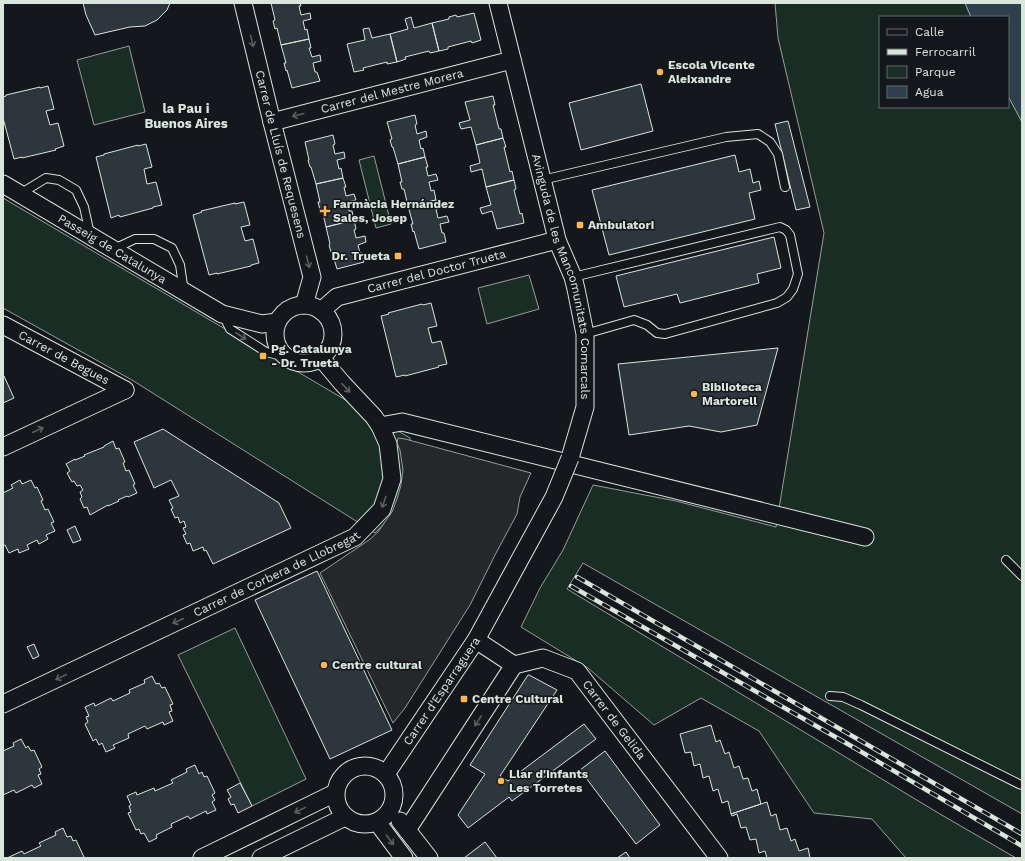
<svg xmlns="http://www.w3.org/2000/svg" width="1025" height="861" font-family="'Work Sans',sans-serif">
<style>
.green{fill:#1a2d24;stroke:#939e99}
.parking{fill:#24282b;stroke:#939e99}
.water{fill:#2f3f4d;stroke:#939e99}
.building{fill:#2c363c;stroke:#d8e6dc}
.lines{fill:none;stroke-linecap:round;stroke-linejoin:round}
.service-casing{stroke:#d8e6dc;stroke-width:10}
.minor-casing{stroke:#d8e6dc;stroke-width:19}
.service{stroke:#14181c;stroke-width:8}
.minor{stroke:#14181c;stroke-width:17}
.rail-casing{stroke:#d8e6dc;stroke-width:4.5}
.rail{stroke:#14181c;stroke-width:3;stroke-dasharray:9;stroke-linecap:butt}
.minor-bridge-casing{stroke:#d8e6dc;stroke-width:19;stroke-linecap:butt}
.minor-bridge{stroke:#14181c;stroke-width:17}
.oneway{stroke:#59605f}
.poi-dot{fill:#ffb74d;stroke:#14181c;stroke-width:1.5}
.labels{text-anchor:middle;stroke-width:3;stroke-linejoin:round;paint-order:stroke}
.poi-label{font-size:12px;font-weight:bold;fill:#d8e6dc;stroke:#14181c;text-anchor:start}
.street-label{font-size:12px;fill:#d8e6dc;stroke:#14181c}
.neighbourhood-label{font-size:13px;font-weight:bold;fill:#d8e6dc;stroke:#14181c}
</style>
<rect width="100%" height="100%" fill="#14181c"/>
<path class="green" d="M775 3H965L971 17H880V107H1008V96L1022 122V814L583 563 567 589 940 814 1016 858H906L872 819 814 813 759 731 701 698 654 725 588 668 521 627 540 588 563 550 593 485 676 501 776 527 824 233 778 38Z
M129 46 145 112 94 125 77 60Z
M374 156 391 224 376 228 359 160Z
M3 198 410 438 412 475 402 505 375 533 132 380 3 308Z
M529 275 539 309 487 324 478 288Z
M235 628 306 779 252 806 178 655Z"/>
<path class="parking" d="M398 438 405 439 531 473 520 497 517 514 495 555 470 605 405 708 393 723 320 573 369 540 378 532 392 512 397 499 401 485 403 470 400 450 397 443Z"/>
<path class="water" d="M965 3H1022V122L1008 96V17H971Z"/>
<path class="building" d="M83 3H170L167 10 157 20 145 26 130 27 95 35 86 15Z
M271 3H300L301 6H299L301 15 310 13 311 19 303 21 305 30 307 29 309 39 281 45 277 28 275 29 273 21 275 20Z
M474 13 481 40 472 43 471 41 448 47V49L439 51 432 23 449 19V17L456 15 457 17Z
M411 17 414 28 432 23 439 51 430 53 429 51 405 57 406 59 397 62 390 34 408 29 405 19Z
M369 28 372 38 390 34 397 62 387 64V62L363 68 364 70 354 72 347 44 365 40 363 29Z
M309 39 311 48H309L312 57 320 55 321 61 313 63 315 72H317L320 81 292 88 287 70 286 71 284 63H286L281 45Z
M641 84 653 131 581 150 569 103Z
M48 86 54 109 46 111 50 125 58 123 64 146 55 149 56 150 22 158V157L14 159 3 118V97L6 96V95L40 87V88Z
M493 96 495 105H493L499 129H501L503 138 476 145 471 127 461 129 459 123 470 120 465 102Z
M415 115 417 124 415 125 417 134 426 131 427 137 419 140 421 149 423 148 425 157 398 164 393 147H392L390 140 392 139 387 122Z
M788 121 810 207 796 210 775 124Z
M333 135 335 144 333 145 335 154 344 152 345 158 337 160 339 169 341 168 343 178 316 184 311 167H310L308 160H309L305 142Z
M503 138 506 147H504L510 172 512 171 514 180 486 187 482 169 471 172 470 166 480 163 476 145Z
M146 144 152 167 144 169 147 184 156 182 162 205 153 207V208L120 217 119 215 111 218 96 157 104 155V154L138 145V146Z
M735 155 739 172 750 169 753 183 759 181 761 190 749 193 755 219 609 255 592 190Z
M425 157 428 167H426L428 176 436 174 438 180 429 182 431 191 434 190 436 200 408 206 404 189H402L400 182H402L398 164Z
M343 178 346 187H344L346 196 354 194 356 200 347 202 349 211H352L354 220 326 227 322 209 320 210 318 202H320L316 184Z
M514 180 516 189 514 190 520 214 522 213 524 223 497 229 492 211 482 214 480 208 491 205 486 187Z
M436 200 438 209H436L438 218 447 216 449 222 440 224 442 233H444L446 242 419 249 414 231 413 232 411 224H413L408 206Z
M244 202 250 225 241 227 245 241 253 239 259 263 251 265V266L217 274V273L209 275 193 215 202 212 201 211 235 203V204Z
M354 220 356 229 354 230 356 238 365 236 366 242 358 245 360 253H362L364 262 337 269 332 252H331L329 245 330 244 326 227Z
M774 237 781 268 757 274 759 283 680 303 677 294 624 307 616 276Z
M431 303 437 326 428 328 432 343 441 341 447 364 438 366 439 367 405 376V375L396 377 381 316 389 314 388 313 422 304 423 305Z
M778 348 757 425 721 432 689 426 629 435 618 364Z
M3 376H4L14 398 3 403Z
M163 429 279 503 291 528 213 564 206 550 204 551 203 547 193 551 190 543 187 544 183 535 186 534 183 528 186 527 184 521 180 523 178 517 175 518 171 509 173 508 169 500 179 496 171 480 154 488 134 442Z
M113 441 116 449 119 448 125 462 123 463 126 471 129 470 135 484 133 485 137 493 128 497 127 496 118 500 119 501 108 506V505L90 515 87 507 84 508 80 499 82 497 80 492 83 490 80 485 77 486 74 481 72 482 67 473 70 471 66 464 75 459V460L85 456 84 455 104 447V446Z
M20 480 22 484 31 480 35 488 37 487 43 500 41 501 45 510 48 509 54 522 51 523 55 531 46 535 48 539 39 544 37 540 27 545 29 549 19 553 18 549 9 553 5 545 3 546V493L13 488 11 485Z
M75 526 81 540 73 543 67 530Z
M317 571 392 730 330 759 255 600Z
M34 644 39 656 33 659 27 647Z
M528 675H529L557 690 500 776 508 781 584 724 596 739 512 801 509 797 468 828 458 815 485 774 470 765Z
M152 676 156 684 159 683 162 688 165 687 173 704 170 705 172 711 169 712 173 721 164 725 163 722 147 729 145 726 128 734 129 738 113 745 115 748 106 752 102 743 99 745 96 739 93 741 85 724 88 722 86 717 89 716 85 707 94 703 95 706 111 698 113 701 130 693 129 690 145 683 144 680Z
M711 725 716 742 720 740 725 754 729 752 734 768 739 766 743 779 748 778 752 791 757 789 761 804 731 814 728 801 722 803 718 789 713 791 709 776 703 778 700 764 694 766 691 752 685 753 680 734Z
M21 739 26 748 28 746 31 751 34 750 42 767 39 769 41 774 38 775 42 784 34 788 32 785 16 793 14 790 3 795V751L14 746 13 743Z
M605 751 660 825 636 844 580 770Z
M195 765 199 774 202 772 204 777 207 776 215 793 212 795 215 800 212 802 216 810 207 814 206 811 190 819 188 816 171 824 172 827 156 835 157 838 149 842 144 833 141 834 139 829 136 830 128 813 131 812 129 806 131 805 127 796 136 792 137 795 154 788 155 791 173 783 171 780 187 772 186 769Z
M240 783 252 806 238 813 234 804 231 805 228 799 231 797 227 790Z
M767 802 771 816 776 814 780 830 787 828 791 841 795 839 799 851 808 848 810 858H767L765 851 759 853 756 839 750 840 746 827 741 828 737 814 732 816 731 814Z
M63 828 67 837 71 836 73 841 76 840 84 857 81 858H7L22 851 24 854 41 846 39 843 56 835 55 832Z
M485 842 497 858H464Z
M626 852 630 858H617Z"/>
<g class="lines">
<g class="service-casing">
<path id="service" d="M542 180 726 137 758 134 770 142 778 154 785 187
M20 194 46 178 59 180 76 190 84 207 90 234
M114 249 135 239H154L172 248 180 265 184 292
M573 277 780 227 786 230 790 235 798 274 793 289 787 297 777 303 665 334 657 333 647 325 634 320 585 334
M223 315 230 329 266 352 286 357
M1006 560 1022 576
M830 696 843 697 861 705 1019 784 1022 785"/>
</g>
<g class="minor-casing">
<g id="minor">
<path id="s1" d="M243 3 272 122 312 277 304 305"/>
<path id="s2" d="M498 3 555 231 557 240 573 277 576 289 585 334V407L570 458"/>
<path id="s3" d="M272 122 512 60"/>
<path id="s4" d="M3 184 222 314 262 324 277 322"/>
<circle cx="304" cy="334" r="29"/>
<path id="s5" d="M321 311 337 297 557 240"/>
<path id="s6" d="M3 325 125 390"/>
<path d="M380 426 402 422 865 537"/>
<path d="M3 447 125 390"/>
<path id="s7" d="M476 640 514 665 543 658 577 671 719 858"/>
<path id="s8" d="M3 704 355 537 382 509 392 479 388 444 380 426 374 417 342 383 321 358"/>
<circle cx="365" cy="795" r="29"/>
<path id="s9" d="M386 774 476 640 494 607"/>
<path d="M400 821 429 858"/>
<path d="M377 822 404 858"/>
<path d="M407 830 514 665"/>
<path d="M202 858 335 793"/>
<path d="M261 858 345 817"/>
</g>
</g>
<use href="#service" class="service"/>
<use href="#minor" class="minor"/>
<g class="rail-casing">
<path id="rail" d="M577 577 1022 834
M571 586 853 747 1022 846"/>
</g>
<use href="#rail" class="rail"/>
<g class="minor-bridge-casing">
<path id="minor-bridge" d="M494 607 554 497 570 458"/>
</g>
<use href="#minor-bridge" class="minor-bridge"/>
</g>
<defs><path id="oneway-shaft" d="M-6 0H5M1.5-3L5.5 0L1.5 3" fill="none" stroke-width="1.6" stroke-linecap="round" stroke-linejoin="round"/></defs>
<g class="oneway">
<use href="#oneway-shaft" transform="translate(252 41) rotate(76)"/>
<use href="#oneway-shaft" transform="translate(298 115) rotate(166)"/>
<use href="#oneway-shaft" transform="translate(308 262) rotate(76)"/>
<use href="#oneway-shaft" transform="translate(241 336) rotate(33)"/>
<use href="#oneway-shaft" transform="translate(346 388) rotate(47)"/>
<use href="#oneway-shaft" transform="translate(38 430) rotate(-25)"/>
<use href="#oneway-shaft" transform="translate(384 502) rotate(109)"/>
<use href="#oneway-shaft" transform="translate(178 621) rotate(155)"/>
<use href="#oneway-shaft" transform="translate(61 677) rotate(155)"/>
<use href="#oneway-shaft" transform="translate(478 721) rotate(123)"/>
<use href="#oneway-shaft" transform="translate(300 810) rotate(154)"/>
<use href="#oneway-shaft" transform="translate(390 840) rotate(53)"/>
</g>
<g class="poi-dot">
<circle cx="660" cy="72" r="4"/>
<path d="M323 205h4v4h4v4h-4v4h-4v-4h-4v-4h4z"/>
<rect x="576" y="221" width="8" height="8" rx="2"/>
<rect x="394" y="252" width="8" height="8" rx="2"/>
<rect x="259" y="352" width="8" height="8" rx="2"/>
<circle cx="694" cy="394" r="4"/>
<circle cx="324" cy="665" r="4"/>
<rect x="460" y="695" width="8" height="8" rx="2"/>
<circle cx="501" cy="781" r="4"/>
</g>
<g class="labels">
<g class="poi-label">
<text x="668" y="69">Escola Vicente<tspan x="668" dy="14">Aleixandre</tspan></text>
<text x="333" y="208">Farmàcia Hernández<tspan x="333" dy="14">Sales, Josep</tspan></text>
<text x="588" y="229">Ambulatori</text>
<text x="390" y="260" text-anchor="end">Dr. Trueta</text>
<text x="271" y="353">Pg. Catalunya<tspan x="271" dy="14">- Dr. Trueta</tspan></text>
<text x="702" y="391">Biblioteca<tspan x="702" dy="14">Martorell</tspan></text>
<text x="332" y="669">Centre cultural</text>
<text x="472" y="703">Centre Cultural</text>
<text x="509" y="778">Llar d'infants<tspan x="509" dy="14">Les Torretes</tspan></text>
</g>
<g class="street-label">
<text dy="4" stroke="none"><textPath href="#s3" startOffset="124">Carrer del Mestre Morera</textPath></text>
<text dy="4" stroke="none"><textPath href="#s1" startOffset="156">Carrer de Lluís de Requesens</textPath></text>
<text dy="4" stroke="none"><textPath href="#s4" startOffset="127">Passeig de Catalunya</textPath></text>
<text dy="4" stroke="none"><textPath href="#s5" startOffset="124">Carrer del Doctor Trueta</textPath></text>
<text dy="4" stroke="none"><textPath href="#s2" startOffset="282">Avinguda de les Mancomunitats Comarcals</textPath></text>
<text dy="4" stroke="none"><textPath href="#s6" startOffset="69">Carrer de Begues</textPath></text>
<text dy="4" stroke="none"><textPath href="#s8" startOffset="303">Carrer de Corbera de Llobregat</textPath></text>
<text dy="4" stroke="none"><textPath href="#s9" startOffset="100">Carrer d'Esparraguera</textPath></text>
<text dy="4" stroke="none"><textPath href="#s7" startOffset="173">Carrer de Gelida</textPath></text>
</g>
<g class="neighbourhood-label">
<text x="186" y="113">la Pau i<tspan x="186" dy="15">Buenos Aires</tspan></text>
</g>
</g>
<rect width="1025" height="861" fill="none" stroke="#d8e6dc" stroke-width="8"/>
<rect x="879" y="16" width="130" height="92" fill="#14181c" stroke="#626a69"/>
<rect x="887" y="29" width="20" height="6" fill="#14181c" stroke="#626a69"/>
<text x="915" y="36" font-size="12" fill="#d8e6dc">Calle</text>
<rect x="887" y="49" width="20" height="6" fill="#d8e6dc" stroke="#626a69"/>
<text x="915" y="56" font-size="12" fill="#d8e6dc">Ferrocarril</text>
<rect x="887" y="66" width="20" height="12" fill="#1a2d24" stroke="#626a69"/>
<text x="915" y="76" font-size="12" fill="#d8e6dc">Parque</text>
<rect x="887" y="86" width="20" height="12" fill="#2f3f4d" stroke="#626a69"/>
<text x="915" y="96" font-size="12" fill="#d8e6dc">Agua</text>
</svg>
